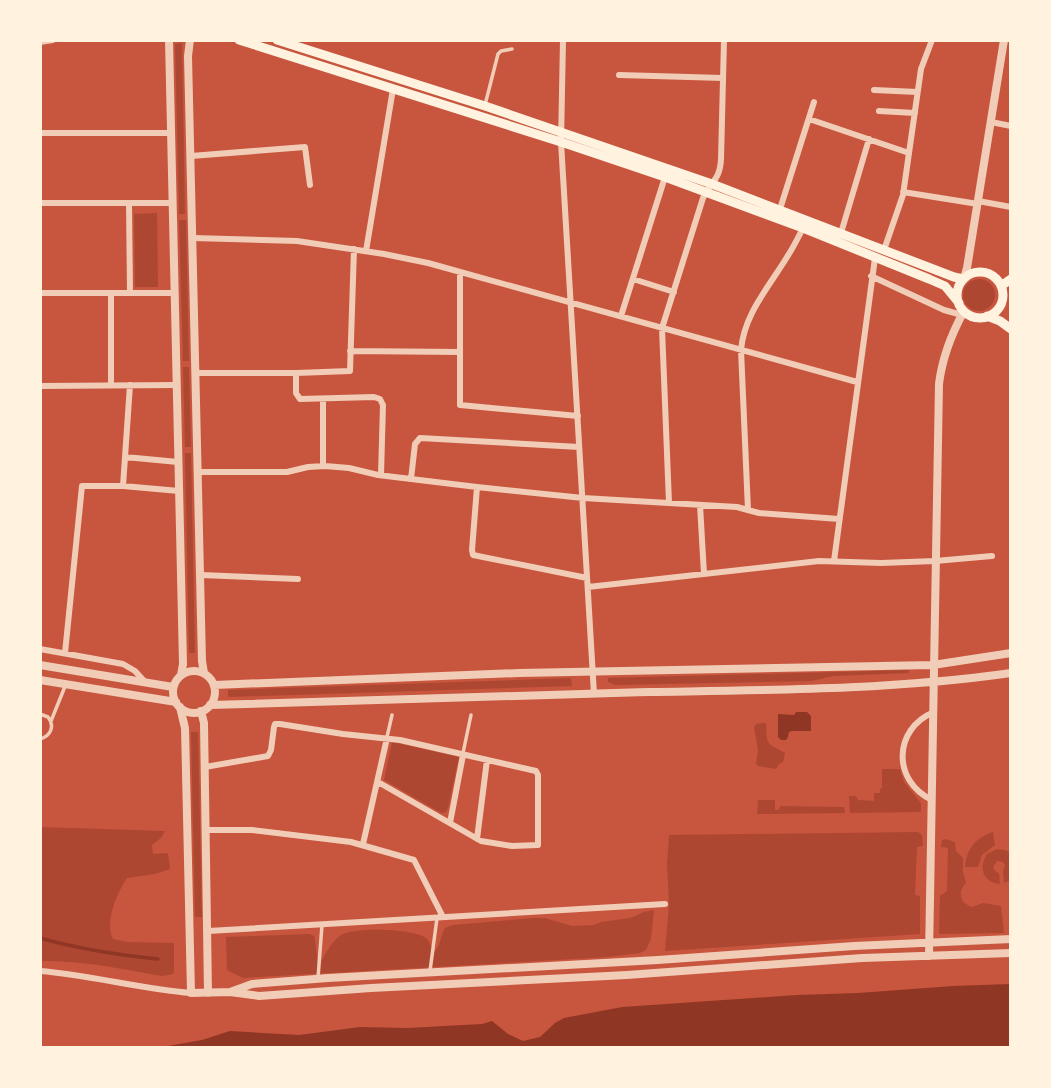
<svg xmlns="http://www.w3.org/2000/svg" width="1051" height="1088" font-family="'Nunito Sans',sans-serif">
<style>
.green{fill:#ae4732}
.water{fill:#8f3625}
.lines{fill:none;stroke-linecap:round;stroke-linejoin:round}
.stream{stroke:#8f3625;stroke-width:3.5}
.service{stroke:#f1ccb7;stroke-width:3.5}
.minor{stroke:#f1ccb7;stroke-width:6}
.tertiary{stroke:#f1ccb7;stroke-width:8}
.secondary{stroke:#fff3e0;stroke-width:9}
</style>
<rect width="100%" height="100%" fill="#c8553d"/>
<path class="green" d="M182 43 185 214H179L175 44Z
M157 213 158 287H135L134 214Z
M179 220H186L189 361H183Z
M963 295a16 16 0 1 1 32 0a16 16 0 1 1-32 0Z
M183 367H189L191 447H185Z
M185 453H191L195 653H189Z
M909 670V673L833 676 811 681 615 685 608 682V678Z
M571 678 572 686 228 697V690Z
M761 723H766C767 747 766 742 785 753L783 762 779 764 776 769 758 766 756 764 758 750 754 727 756 724Z
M191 732H198L202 917H195Z
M392 742 459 757 448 808 446 812 441 813 384 780Z
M882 769H900L904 782 921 803V812L850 813 849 796H856L858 800 874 801V793H880V789L882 788Z
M758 800H775V810H779L780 806 844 807 845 813 757 814Z
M40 827 165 831 162 837 152 845 153 854 168 853 170 869 155 874 127 878C117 893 104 922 113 939L128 942 174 943V971L173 974 162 976C122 969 82 960 40 961Z
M918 832 922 835 923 846 917 847 915 895 920 896V934L665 951 669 905 667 864 669 835Z
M993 832 995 845 982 855 978 867H965C966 850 976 837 993 832Z
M945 839 955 842 956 851 963 858V872L966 883C957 892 960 903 972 907L983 903 1001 906 1004 933 939 934 940 896 947 891 948 848 941 847 942 840Z
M997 849 1005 850 1011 853V880L1004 883 1003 871 1005 865 1003 862 997 861 993 867 996 872 999 873 1000 884C983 882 978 868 987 854Z
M654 910 651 939 646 950 640 953 608 957 243 978 227 970 226 937 310 934 314 936 315 940 318 966C325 956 330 942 341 935 354 927 413 928 426 938 431 942 431 948 433 953 441 947 440 936 445 928L453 925 533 918H545L572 926 593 925 601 922 630 918 644 912Z"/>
<path class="water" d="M796 712H807L811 716V731H792L789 732 788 737 786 740H781L778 737V714L794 715Z
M1011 984V1048H156L202 1040 230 1031 299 1035 360 1027 407 1028 482 1024 492 1021 508 1034 523 1041 540 1037 555 1023 564 1018 622 1007 797 995 858 993 953 986Z"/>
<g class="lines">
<path class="stream" d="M40 938C79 949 118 955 158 959"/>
<path class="service" d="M485 105 498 54 501 51 512 49
M40 714 48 717C55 726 51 736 40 739
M51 721 66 684
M387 737 392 715
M463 753 471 715
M430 971 437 918
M318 978 322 925"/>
<path class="minor" d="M563 40 561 142 594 694
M40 42 53 40
M619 75 723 78
M874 90 917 92
M879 111 915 113
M809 119 909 153
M991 122 1011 126
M40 133H171
M191 156 305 147 310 185
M903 192 978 204
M978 201 1011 207
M40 203H173
M129 203 130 293
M780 209 814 102
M841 233 869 139
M193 238 297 241 384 254 428 263 857 382
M884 250 903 195 921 69 932 40
M366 251 393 89
M460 272V405L578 416
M871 276 944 310 962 315
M633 279 674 292
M40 293H175
M621 316 665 177
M350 351 460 352
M196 373H296L350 371 354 249
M296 373V393L300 399 374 397 380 399 383 405 381 475
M111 385V293
M40 386 177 385
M125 457 178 462
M323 466V399
M198 472H287L308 467 325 466 349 468 378 475 477 487 583 498 737 507 759 513 839 519
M411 479 415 444 420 438 579 447
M123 486 179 491
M477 487 472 550 473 555 587 578
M669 503 662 328 703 198C711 181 720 180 721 159L724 40
M700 505 704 574
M748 510 741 350C744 314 769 287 787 257 793 248 798 238 803 228
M834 561 875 258
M201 575 298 579
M588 587 819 561 881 563 935 561 992 556
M40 649 123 664 135 671 145 682
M65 653 82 486H123L130 385
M205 767 268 756 271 750 274 727 275 724H280L343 734 400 740 536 771 538 775V845L512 846 481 841 378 782
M932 800C892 781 893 729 934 712
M450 823 463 755
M206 830H252L351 842 414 860 443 917
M477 839 487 760
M363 844 387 738
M208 931 665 904
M40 971C91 975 140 989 191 993"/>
<path class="tertiary" d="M169 40 183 664 181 675
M190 40 188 56 202 661 204 673
M964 278 967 268 1004 40
M40 665 173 687
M173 692a21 21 0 1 1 42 0a21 21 0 1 1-42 0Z
M40 680 176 702
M214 685 519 673 933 665 1011 653
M210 705C356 701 503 696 650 692 770 690 892 690 1011 673
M180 707 185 728 191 993 230 992 259 996 371 988 627 975 862 958 1011 953
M201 711 204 723 208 993
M929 956 939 384C942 359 952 333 964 311
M230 992 252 984 328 978 658 960 854 946 1011 939"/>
<path class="secondary" d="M239 40 561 142 665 177 803 228 929 279 945 286 959 303
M277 40 485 106 712 184 954 277 963 279
M957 295a23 23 0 1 1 46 0a23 23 0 1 1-46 0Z
M1001 286 1011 279
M987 316 1000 321 1011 329"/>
</g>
<rect width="1051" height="1088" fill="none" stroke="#fff3e0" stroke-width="84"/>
</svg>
